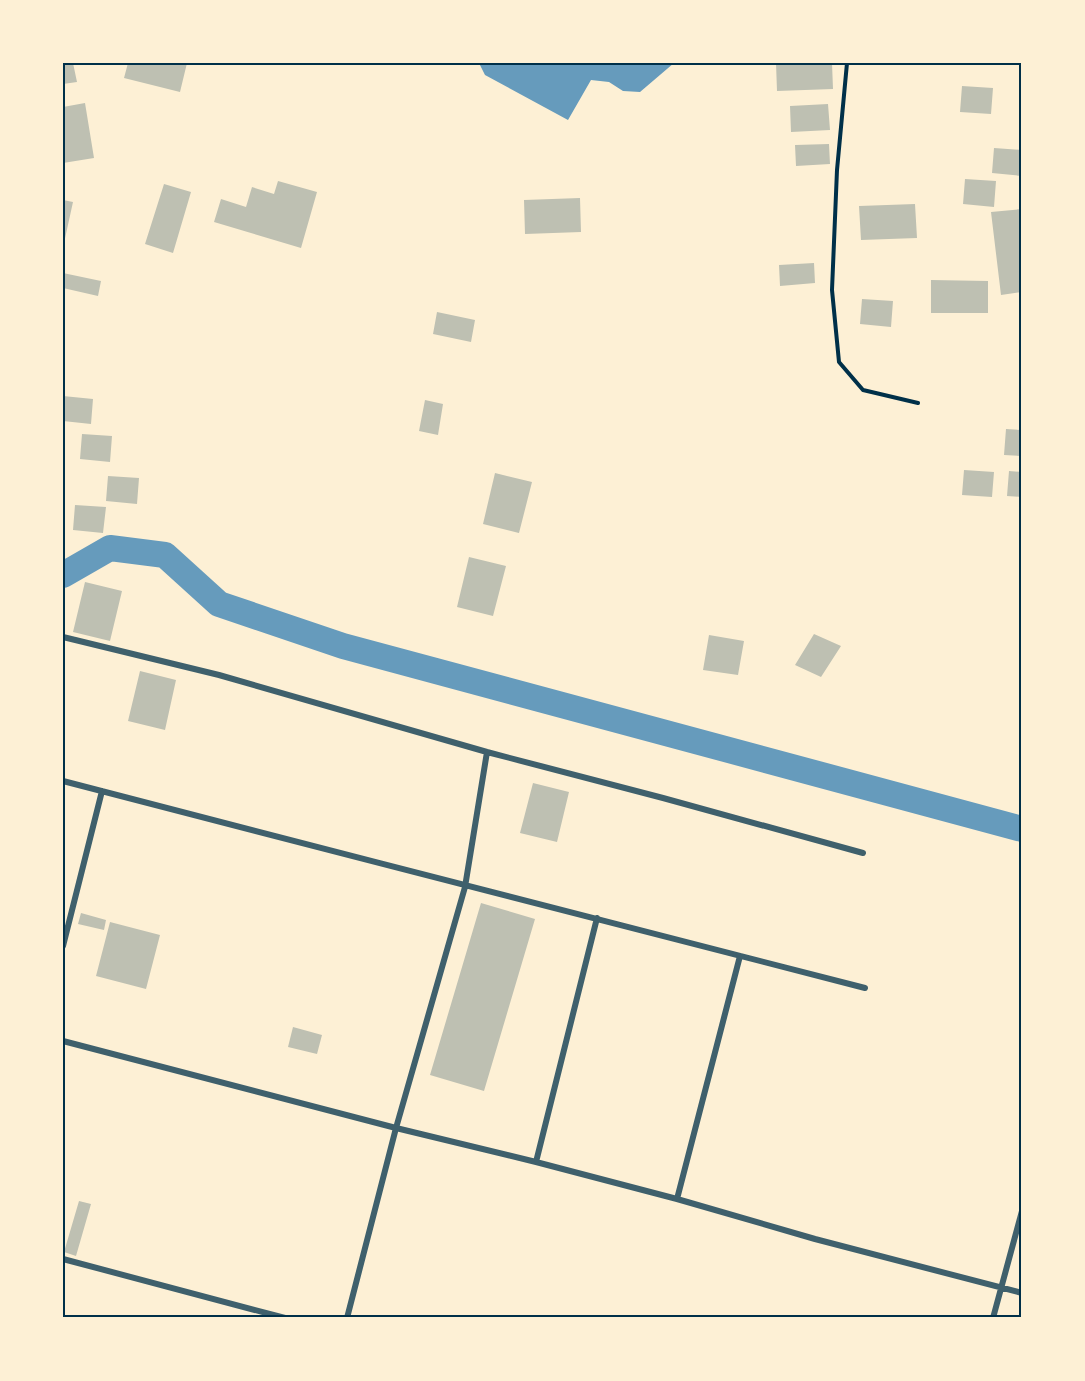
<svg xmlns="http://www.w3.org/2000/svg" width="1085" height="1381" font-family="Spectral,serif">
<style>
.water{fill:#669bbc}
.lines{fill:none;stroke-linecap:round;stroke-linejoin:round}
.canal{stroke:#669bbc;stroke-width:26}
.building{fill:#bec0b2}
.path{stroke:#003049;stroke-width:4}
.minor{stroke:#3f606c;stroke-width:6}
.neatline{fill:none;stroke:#003049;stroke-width:2}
</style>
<rect width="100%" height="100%" fill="#fdf0d5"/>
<path class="water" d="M479 63H674L640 92 623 91 609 82 591 80 568 120 485 75Z"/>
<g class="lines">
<path class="canal" d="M63 575 110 548 165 555 219 604 343 646 1022 829"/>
</g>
<path class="building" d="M63 63H73L77 82 63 84Z
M128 63H187L180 92 124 78Z
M776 63H832L833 89 777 91Z
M962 86 993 88 991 114 960 112Z
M85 103 94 158 63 163V107Z
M828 104 830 130 791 132 790 106Z
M829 144 830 164 796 166 795 145Z
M994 148 1022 150V176L992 173Z
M965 179 996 181 994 207 963 204Z
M278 181 317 192 301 248 214 222 221 199 246 207 252 187 274 194Z
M164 184 191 192 173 253 145 244Z
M580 198 581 232 525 234 524 200Z
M63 200 73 202 64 243H63Z
M915 204 917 238 861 240 859 206Z
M1022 209V292L1001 295 991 212Z
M814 263 815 283 780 286 779 265Z
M63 273 101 281 98 296 63 288Z
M931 280 988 281V313H931Z
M862 299 893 301 891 327 860 324Z
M437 312 475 320 471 342 433 334Z
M63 396 93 399 91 424 63 421Z
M425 400 443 404 438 435 419 431Z
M1006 429 1022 430V456L1004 455Z
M82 434 112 436 110 462 80 459Z
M964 470 994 472 992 497 962 495Z
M1009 471 1022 472V497L1007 496Z
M495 473 532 482 519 533 483 524Z
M108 476 139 478 137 504 106 501Z
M75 505 106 507 103 533 73 530Z
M469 557 506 566 493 616 457 607Z
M85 582 122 591 110 641 73 632Z
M814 634 841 646 821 677 795 665Z
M709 635 744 641 738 675 703 670Z
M140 671 176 680 165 730 128 721Z
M533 783 569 792 557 842 520 833Z
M481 903 535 919 484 1091 430 1075Z
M81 913 106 920 104 930 78 924Z
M110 922 160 935 146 989 96 976Z
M293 1027 322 1035 317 1054 288 1047Z
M79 1201 91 1204 76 1256 64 1252Z"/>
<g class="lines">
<path class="path" d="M847 63 837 170 832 290 839 362 863 390 918 403"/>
<path class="minor" d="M63 637 219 675 487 752 663 798 863 853
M63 781C330 851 598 919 865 988
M63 946 102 791
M63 1041 396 1128 536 1162 677 1199 815 1239 1022 1293
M536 1162 597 918
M677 1199 740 956
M63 1259 285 1318
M347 1318 396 1128 465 887 487 752
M993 1318 1022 1211"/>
</g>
<rect width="1085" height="1381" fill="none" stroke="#fdf0d5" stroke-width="129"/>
<rect x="64" y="64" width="956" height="1252" class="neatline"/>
</svg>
